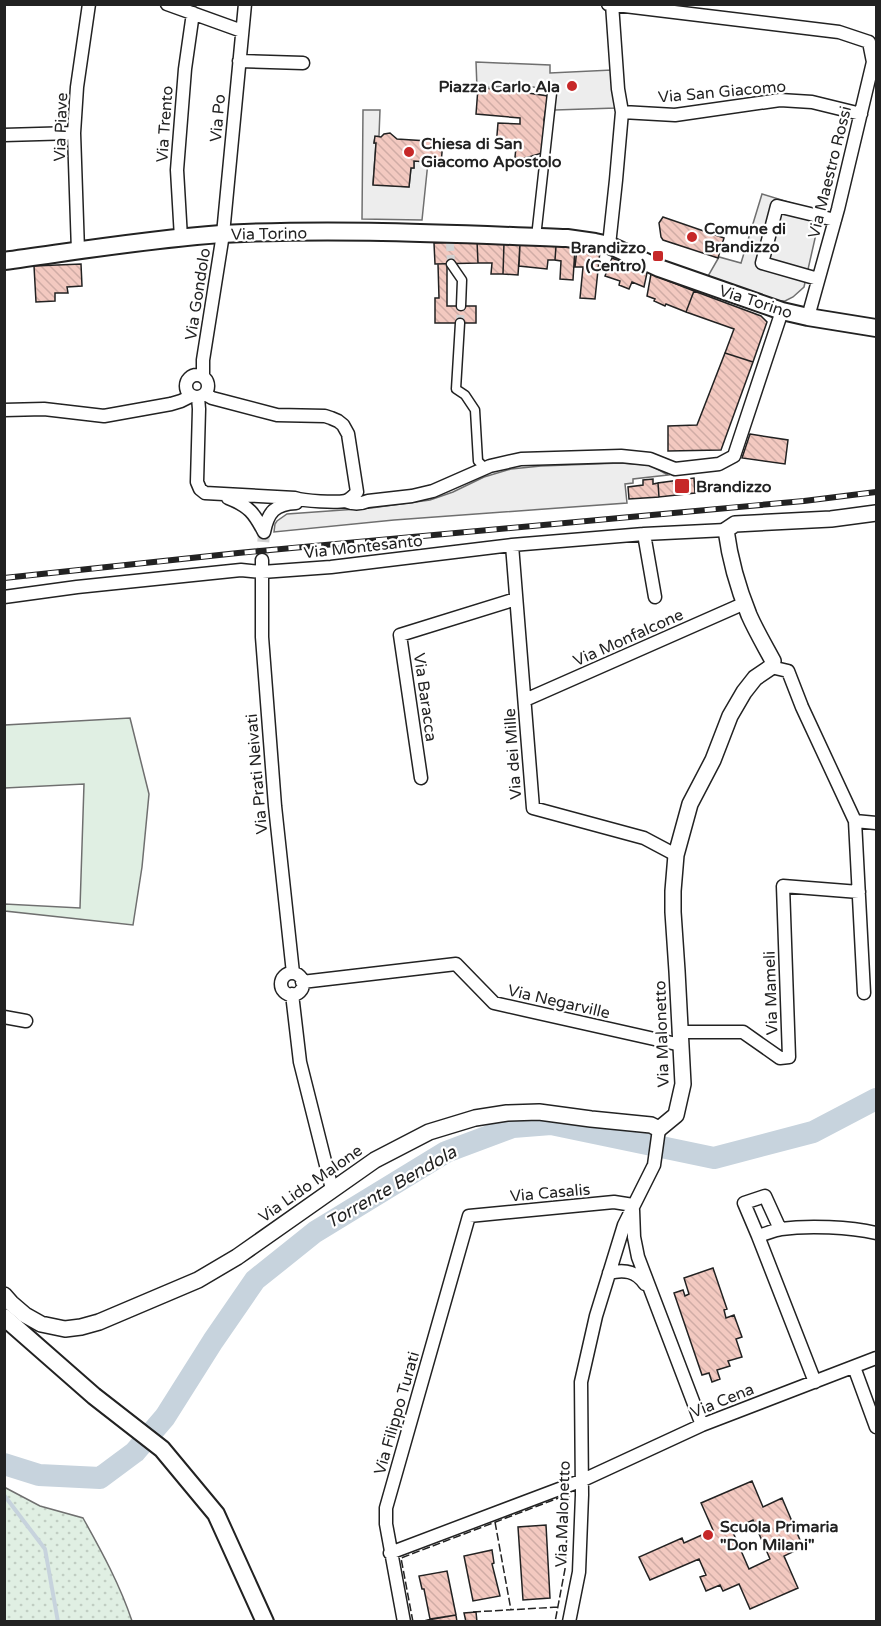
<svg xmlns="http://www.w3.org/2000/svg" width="881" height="1626" font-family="'Varela Round',sans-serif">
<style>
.grass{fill:#e0efe3;stroke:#6f6f6f;stroke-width:1.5}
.park{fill:url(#park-dots);stroke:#6f6f6f;stroke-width:1.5}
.parking{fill:#ededed;stroke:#6f6f6f;stroke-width:1.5}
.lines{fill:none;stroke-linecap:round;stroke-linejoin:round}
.stream{stroke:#c7d3dd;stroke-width:4}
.river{stroke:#c7d3dd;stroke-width:22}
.building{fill:url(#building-back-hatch);stroke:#222;stroke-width:1.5;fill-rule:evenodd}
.pedestrian-tunnel{stroke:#d3d3d3;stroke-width:8;stroke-dasharray:8 4;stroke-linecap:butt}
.minor-tunnel{stroke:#d3d3d3;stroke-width:12;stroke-dasharray:12 6;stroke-linecap:butt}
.pedestrian-casing{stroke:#222;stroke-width:11}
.minor-casing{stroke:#222;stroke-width:15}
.tertiary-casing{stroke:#222;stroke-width:18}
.secondary-casing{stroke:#222;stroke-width:20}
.pedestrian{stroke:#fff;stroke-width:8}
.minor{stroke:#fff;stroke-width:12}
.tertiary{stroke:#fff;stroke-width:15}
.secondary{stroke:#fff;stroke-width:16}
.rail-casing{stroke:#222;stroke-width:6}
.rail{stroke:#fff;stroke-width:4;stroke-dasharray:11;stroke-linecap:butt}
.fence{stroke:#222;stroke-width:1.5;stroke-dasharray:8 3;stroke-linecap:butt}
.poi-dot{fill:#c62828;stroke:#fff;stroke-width:2}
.labels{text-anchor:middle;stroke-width:4.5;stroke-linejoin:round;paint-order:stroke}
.poi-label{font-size:16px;font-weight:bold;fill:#222;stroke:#fff;text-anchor:start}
.street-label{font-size:16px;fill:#222;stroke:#fff}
.water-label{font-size:18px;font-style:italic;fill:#222;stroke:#fff}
</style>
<defs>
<pattern id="park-dots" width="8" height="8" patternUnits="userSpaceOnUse" patternTransform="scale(1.5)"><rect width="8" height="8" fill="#e0efe3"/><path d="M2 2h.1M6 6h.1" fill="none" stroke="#c0cdc2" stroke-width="1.8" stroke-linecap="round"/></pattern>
<pattern id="building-back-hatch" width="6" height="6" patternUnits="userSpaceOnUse" patternTransform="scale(1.5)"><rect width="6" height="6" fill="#f3c9c0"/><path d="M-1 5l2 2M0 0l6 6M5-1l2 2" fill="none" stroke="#d0aca5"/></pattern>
</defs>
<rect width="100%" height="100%" fill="#fff"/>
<path class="grass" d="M130 718 149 794 142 867 133 925 5 911V904L80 908 84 784 5 788V725Z"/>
<path class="park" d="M4 1487 40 1506 83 1518C102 1552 120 1585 132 1621H5Z"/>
<path class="parking" d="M476 62 550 65V73L612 70 616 108 555 110 554 91 523 85 477 88Z
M363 110H380L379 136 375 137 374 143H376L373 184 409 187 411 168H414V161L428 162 422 220 362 219Z
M762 194 821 212 804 287 793 297 785 301H775L708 276 719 257 741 263Z
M620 463 650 465 668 475 633 479V483L625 484 627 503 394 520 274 532 275 524 277 521 287 514 371 508 430 500 453 492 484 477 511 469 541 466Z"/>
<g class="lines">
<path class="stream" d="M4 1495 45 1549 58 1622"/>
<path class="river" d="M4 1464 39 1475 100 1478 135 1452 165 1417 213 1341 255 1280 315 1232 446 1152 513 1127 551 1124 714 1158 813 1132 876 1099"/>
</g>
<path class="building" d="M524 86 526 87 528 93 548 96 544 120 545 124 542 153 519 160 515 157 516 148 496 147 498 123 520 124V118L476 114 478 88 516 90 519 87Z
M390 133 397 139 443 142 441 163 414 161V168H411L409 187 373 185 376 143H374L375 136 381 137 384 134Z
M663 217 724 238 718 258 663 240 661 237 659 223Z
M477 241 478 263 435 264 434 243Z
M477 241 504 243 503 274H491L492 263H478Z
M504 243 520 244 518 275 503 274Z
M520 244 556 246 555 260H548L547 269 519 266Z
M556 246 575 248 573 280 560 279 561 261 555 260Z
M577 249 600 251 595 299 580 298 583 267H575Z
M612 258 647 273 644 287 632 282 629 289 619 285 620 281 605 276Z
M81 264 82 286 67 287 68 293H55V301L36 302 34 266Z
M438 264H447V306H476V323H435V298H439Z
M651 274 694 291 686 312 666 304 665 306 654 301 655 299 647 296Z
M694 291 761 316 767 322 753 362 725 353 734 329 686 312Z
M725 353 753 362 721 450 668 451V426L697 425Z
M750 434 788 440 785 464 742 458Z
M694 478 695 493 659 497 658 483Z
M653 479V484L658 483 659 497 629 499 628 487 643 485V480Z
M713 1268 727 1309 724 1310 726 1318 734 1315 742 1337 736 1339 742 1357 728 1361 730 1366 717 1370 720 1379 712 1382 709 1373 702 1375 674 1293 683 1290 685 1296 689 1294 684 1278Z
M752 1481 763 1507 782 1498 803 1547 784 1556 798 1588 750 1609 739 1584 723 1591 720 1585 706 1591 700 1577 706 1575 699 1559 650 1580 639 1557 682 1538 684 1543 713 1530 701 1503ZM753 1520 770 1559 749 1569 732 1530Z
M546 1525 550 1598 523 1600 518 1527Z
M492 1550 494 1563 492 1564 500 1596 473 1601 464 1556Z
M447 1571 456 1615 430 1619 424 1589H422L419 1576Z
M476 1612 477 1622H466L464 1613Z
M456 1615 457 1622H428V1620Z"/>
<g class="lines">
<path class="pedestrian-tunnel" d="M450 243 451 264
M460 323 461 306"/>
<path class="minor-tunnel" d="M262 560 264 532"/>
<g class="pedestrian-casing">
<path id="pedestrian" d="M536 237 552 93
M451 264 462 280 461 306
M460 323 456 389 465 395 475 410 478 461 485 468"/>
</g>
<g class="minor-casing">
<path id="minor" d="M167 4 242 31
M608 4 839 32 869 42
M239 61 303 63
M622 112 675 115 780 100 812 102 861 114
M4 135 74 133
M181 238 177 170 185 69 193 13
M609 245 616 180 622 112 618 89 612 4
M78 251 74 133 77 87 89 4
M818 279 762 263 777 206 835 220
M808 317 838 209 873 62 869 42
M186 386a11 11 0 1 1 22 0a11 11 0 1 1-22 0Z
M203 377V360L223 234 245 4
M198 397 199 409 197 482 200 489 205 493 295 498C304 501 336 503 345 501 350 500 354 495 357 492L348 434 343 425 338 421 331 418 325 416 277 415 212 398 205 394
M4 410 44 409 104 416 171 404 181 401 191 396
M228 498C249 506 254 513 264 532
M345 501C352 504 361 504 368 501L412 496 433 491 490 466 521 459 621 456 650 459 675 469 719 464 734 456 782 311
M264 532C268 512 275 504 296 503
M644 534 655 597
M512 545 533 808 644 838 676 855
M262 560V637L275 806 293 973
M4 597 77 587 241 570 262 572 331 567 512 545 644 534 726 530
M771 667 788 671 802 707 855 821 864 993
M525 700 745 603
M421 778 400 635 516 599
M855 821 876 823
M281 984a11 11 0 1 1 22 0a11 11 0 1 1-22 0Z
M302 982 456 964 494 1003 681 1045
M292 994 300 1062 332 1189
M4 1017 26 1021
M679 1032H743L780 1058 789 1057 783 886 859 892
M633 1210 634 1237 638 1257 702 1425
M780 1229 765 1196 744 1203 758 1236C766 1234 774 1230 781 1229 809 1225 850 1227 876 1233
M758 1236 815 1382
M609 1273C624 1269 636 1271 645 1284
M854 1367 876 1427
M390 1553 583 1480 702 1425 876 1358
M404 1622 386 1524V1508L469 1216 614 1202 633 1205
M569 1622 579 1572 582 1495 581 1382 596 1316 624 1225 654 1165 659 1129"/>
</g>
<g class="tertiary-casing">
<path id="tertiary" d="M4 1295 11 1303 25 1315 41 1324 65 1329 81 1327 99 1322 198 1280 237 1257 375 1160 429 1132 475 1118 507 1113 539 1112 591 1119 651 1125 659 1129 676 1115 683 1084 677 971 673 912V891L676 855 690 804 713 760 730 716 744 692 755 678 771 667 773 661C765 646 756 631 749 615 738 588 730 560 726 530L735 524 831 519 876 513"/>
</g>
<g class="secondary-casing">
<path id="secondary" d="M4 261C77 251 149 239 221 234 337 228 452 234 567 238L595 242 609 245 659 268 782 311 808 317 876 328
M4 1317 94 1396 162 1449 216 1514 265 1622"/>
</g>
<use href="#pedestrian" class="pedestrian"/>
<use href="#minor" class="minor"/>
<use href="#tertiary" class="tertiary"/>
<use href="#secondary" class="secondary"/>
<g class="rail-casing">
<path id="rail" d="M4 578 238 553 804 501 876 492"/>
</g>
<use href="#rail" class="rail"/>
<path class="fence" d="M495 1522 511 1610
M473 1612 558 1607
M413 1622 401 1558 569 1494 565 1569 555 1622
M420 1622 431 1619"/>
</g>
<g class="poi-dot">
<circle cx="572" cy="86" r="6"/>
<circle cx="409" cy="152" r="6"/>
<circle cx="692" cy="237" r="6"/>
<rect x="652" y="250" width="12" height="12" rx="3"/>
<rect x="674" y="478" width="16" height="16" rx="3"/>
<circle cx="708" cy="1535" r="6"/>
</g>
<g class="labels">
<g class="poi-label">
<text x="560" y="92" text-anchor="end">Piazza Carlo Ala</text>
<text x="421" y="149">Chiesa di San<tspan x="421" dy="18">Giacomo Apostolo</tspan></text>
<text x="704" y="234">Comune di<tspan x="704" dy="18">Brandizzo</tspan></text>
<text x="646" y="253" text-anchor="end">Brandizzo<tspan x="646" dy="18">(Centro)</tspan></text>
<text x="696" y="492">Brandizzo</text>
<text x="720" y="1532">Scuola Primaria<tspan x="720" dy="18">"Don Milani"</tspan></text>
</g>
<g class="street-label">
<text transform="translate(722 91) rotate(-5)" y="6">Via San Giacomo</text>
<text transform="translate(217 118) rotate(-85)" y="6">Via Po</text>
<text transform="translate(164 124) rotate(-86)" y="6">Via Trento</text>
<text transform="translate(60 127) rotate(-88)" y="6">Via Piave</text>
<text transform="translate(829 172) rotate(-76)" y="6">Via Maestro Rossi</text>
<text transform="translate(269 233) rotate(-1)" y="6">Via Torino</text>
<text transform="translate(197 294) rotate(-81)" y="6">Via Gondolo</text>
<text transform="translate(756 301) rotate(18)" y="6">Via Torino</text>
<text transform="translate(363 546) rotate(-6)" y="6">Via Montesanto</text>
<text transform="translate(628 637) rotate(-24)" y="6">Via Monfalcone</text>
<text transform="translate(426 697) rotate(82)" y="6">Via Baracca</text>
<text transform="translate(512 754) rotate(-94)" y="6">Via dei Mille</text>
<text transform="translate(256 774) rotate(-95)" y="6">Via Prati Neivati</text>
<text transform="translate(770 993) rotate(-92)" y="6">Via Mameli</text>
<text transform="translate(559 1001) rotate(13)" y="6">Via Negarville</text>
<text transform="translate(661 1034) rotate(-92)" y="6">Via Malonetto</text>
<text transform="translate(310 1183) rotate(-35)" y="6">Via Lido Malone</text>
<text transform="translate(550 1192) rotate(-5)" y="6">Via Casalis</text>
<text transform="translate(722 1400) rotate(-22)" y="6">Via Cena</text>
<text transform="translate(396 1413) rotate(-74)" y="6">Via Filippo Turati</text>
<text transform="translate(562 1514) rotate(-88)" y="6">Via Malonetto</text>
</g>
<g class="water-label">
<text transform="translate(391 1187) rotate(-30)" y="6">Torrente Bendola</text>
</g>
</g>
<rect width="881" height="1626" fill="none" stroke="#222222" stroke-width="12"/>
</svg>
